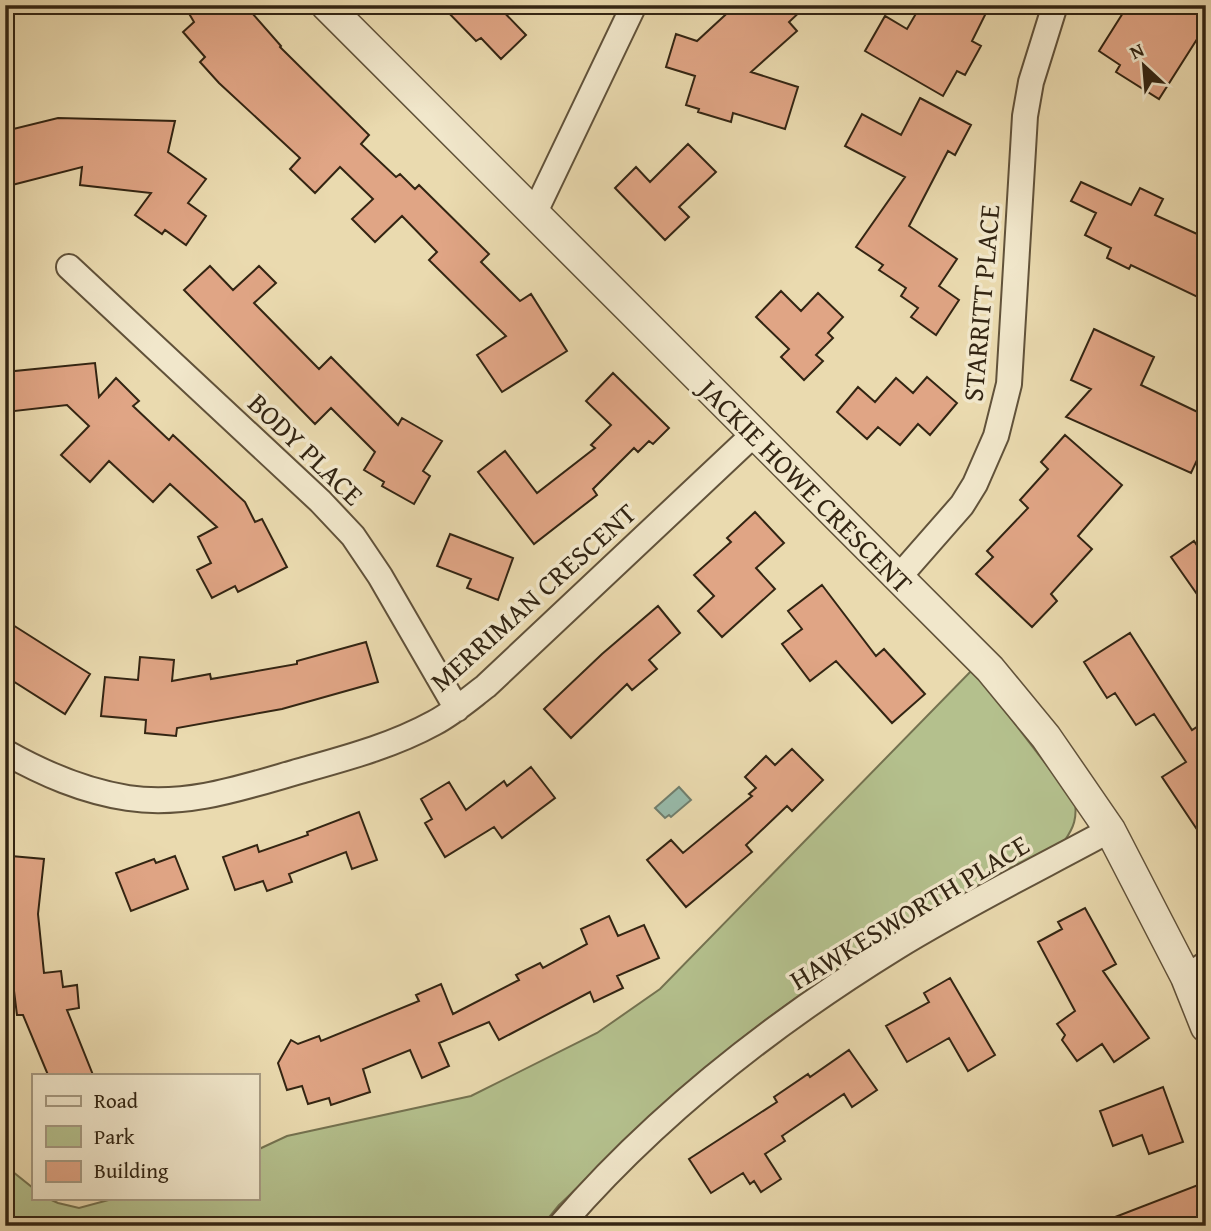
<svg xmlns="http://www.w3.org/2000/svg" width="1211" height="1231" font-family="'Gentium Book Plus',serif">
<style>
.green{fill:#b4c08d;stroke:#747250;stroke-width:2}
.water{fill:#98bbab;stroke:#707f6e;stroke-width:2}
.building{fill:#e0a585;stroke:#332513;stroke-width:2}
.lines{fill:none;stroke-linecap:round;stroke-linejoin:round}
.minor-casing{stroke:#61523a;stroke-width:28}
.tertiary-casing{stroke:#61523a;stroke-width:33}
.minor{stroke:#f1e7cb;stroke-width:24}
.tertiary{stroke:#f1e7cb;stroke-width:30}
.labels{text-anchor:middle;stroke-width:7;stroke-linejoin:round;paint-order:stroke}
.street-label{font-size:28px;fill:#332513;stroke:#f1e7cb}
</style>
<rect width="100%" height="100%" fill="#eadaaf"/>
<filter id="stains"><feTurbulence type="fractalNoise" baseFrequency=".00286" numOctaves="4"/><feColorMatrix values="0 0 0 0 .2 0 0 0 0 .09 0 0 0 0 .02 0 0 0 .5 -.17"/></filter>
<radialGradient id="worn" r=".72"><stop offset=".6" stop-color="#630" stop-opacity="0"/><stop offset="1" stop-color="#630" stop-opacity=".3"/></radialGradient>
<path class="green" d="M973 669 1075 802C1077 818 1074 827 1065 840 975 890 884 938 799 996 711 1056 636 1132 559 1205L542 1226H5V1176L13 1172 33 1188V1198H47L58 1203 79 1208 116 1198H257V1150L287 1136 471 1096 597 1033 660 989Z"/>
<path class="water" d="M679 787 691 800 671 817 669 815 665 818 655 808Z"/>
<path class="building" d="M184 5H245L281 46 280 47 369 135 361 144 396 177 400 174 415 189 419 185 489 254 481 262 520 301 531 294 567 351 502 392 477 355 506 336 429 260 437 252 402 216 375 242 352 219 373 199 340 167 315 193 290 169 300 158 219 83 200 62 205 57 183 32 194 22Z
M441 5H497L526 35 501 59 481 38 476 41Z
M736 5H807L789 22 797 31 751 72 798 87 785 129 733 113 731 122 698 112 699 109 686 105 695 76 666 67 676 34 697 41Z
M921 5H990L972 41 981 46 965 75 957 71 943 96 865 51 885 16 907 29Z
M1128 5H1206V25L1159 99 1116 72 1120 65 1099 51Z
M920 98 971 125 955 155 948 151 909 226 957 259 939 286 959 300 936 335 911 317 918 308 901 296 906 288 879 270 883 265 856 247 905 177 845 146 862 114 901 135Z
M58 118 175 121 168 152 206 179 188 203 206 216 186 245 165 230 162 234 135 215 151 193 80 185 82 167 12 185 5 159V131Z
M688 144 716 172 679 207 689 217 665 240 615 188 636 167 650 182Z
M1081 182 1131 205 1140 188 1163 199 1155 215 1206 238V301L1131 265 1129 269 1107 258 1111 248 1085 235 1096 213 1071 201Z
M210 266 233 290 259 266 276 283 254 303 319 369 331 357 398 425 402 418 442 441 423 471 430 476 414 504 382 486 384 482 364 470 375 452 331 408 315 424 184 290Z
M781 291 801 311 818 293 843 317 828 333 833 338 816 355 823 361 804 380 781 357 789 349 756 317Z
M1094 329 1154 357 1141 385 1206 416V441L1191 473 1066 417 1091 389 1071 380Z
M95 363 99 397 116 378 139 401 133 406 169 440 173 435 245 502 255 522 262 519 287 567 238 592 235 586 212 598 197 570 211 563 198 537 217 527 170 484 153 502 109 461 90 482 61 455 89 426 67 405 6 412 5 372Z
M613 373 669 428 653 444 649 441 638 452 634 448 593 489 597 495 534 544 478 472 505 451 537 493 595 448 591 445 611 425 586 401Z
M927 377 957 403 930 435 918 424 900 445 878 427 867 439 837 412 858 387 875 402 896 378 913 393Z
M1065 435 1122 485 1078 536 1092 549 1051 594 1057 601 1032 627 976 574 993 557 987 551 1028 508 1020 500 1048 469 1041 462Z
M755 512 784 543 756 568 775 589 722 637 698 611 714 596 694 575 731 542 727 538Z
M450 534 513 558 498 600 467 588 471 579 437 566Z
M1194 541 1206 559V607L1171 557Z
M822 585 876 656 884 649 925 694 892 723 836 661 810 681 782 644 802 629 788 611Z
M658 606 680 633 649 660 657 669 632 690 627 684 571 738 544 709 602 654Z
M5 620 90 674 65 714 5 676Z
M1130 633 1192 730 1206 721V843L1162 777 1186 762 1154 714 1136 725 1115 693 1107 698 1084 662Z
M366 642 378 682 282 709 177 728 176 736 145 733 146 720 101 716 105 677 138 680 140 657 174 660 172 681 210 674 211 679 297 664V661Z
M792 749 823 780 792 811 787 806 746 845 752 852 686 907 647 860 671 840 683 853 752 796 749 794 756 788 745 777 766 756 775 765Z
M531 767 555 798 502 838 494 827 445 857 425 823 432 819 421 799 449 782 466 810 504 781 507 786Z
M359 812 377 860 352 869 346 852 289 874 292 882 267 891 263 881 235 890 223 857 257 845 259 852 308 835 307 832Z
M11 856 44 859 38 914 44 973 61 971 63 987 77 985 79 1008 67 1010 93 1075H48L23 1015H17L5 918V877L9 878Z
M175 856 188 889 131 911 116 873 154 859 156 863Z
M1085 908 1116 964 1103 971 1149 1038 1114 1062 1102 1044 1077 1061 1062 1040 1065 1035 1057 1024 1075 1011 1038 942 1062 929 1058 922Z
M609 916 618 936 644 925 659 958 617 976 623 988 594 1002 590 992 499 1040 489 1022 439 1043 449 1066 422 1078 410 1050 363 1069 370 1092 331 1105 329 1098 308 1104 302 1086 287 1090 278 1063 291 1040 298 1044 319 1036 321 1041 419 1001 416 995 441 984 453 1014 519 980 516 975 540 963 543 968 587 944 581 929Z
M950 978 995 1055 968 1071 949 1038 907 1062 886 1026 929 1002 924 993Z
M849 1050 877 1090 852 1107 844 1094 782 1136 785 1141 765 1154 781 1179 761 1192 754 1181 750 1184 743 1173 711 1193 689 1159 777 1102 774 1097 808 1074 810 1077Z
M1163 1087 1183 1142 1149 1154 1142 1135 1113 1146 1100 1111Z
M1198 1185 1206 1205V1226H1097V1224Z"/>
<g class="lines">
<g class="minor-casing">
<path id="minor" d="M534 214 634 5
M69 267 320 501 353 536 380 576 457 709
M898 578 962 505 975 484 996 436 1009 384 1025 116 1031 82 1055 5
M5 752C44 774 83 791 128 798 187 807 244 787 300 771 346 758 392 746 434 723 453 713 469 699 486 686L754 434
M1186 977 1206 964
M560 1226C655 1116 772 1024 895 948 965 905 1038 869 1110 830"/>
</g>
<g class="tertiary-casing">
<path id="tertiary" d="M326 5 990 669 1046 737 1110 830 1186 977 1206 1027"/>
</g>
<use href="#minor" class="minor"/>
<use href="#tertiary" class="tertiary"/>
</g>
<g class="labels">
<g class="street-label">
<text transform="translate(981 303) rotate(-85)" y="10">STARRITT PLACE</text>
<text transform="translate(306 449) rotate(44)" y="10">BODY PLACE</text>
<text transform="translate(806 486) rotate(45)" y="10">JACKIE HOWE CRESCENT</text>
<text transform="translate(533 597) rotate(-42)" y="10">MERRIMAN CRESCENT</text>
<text transform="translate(909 912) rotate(-31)" y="10">HAWKESWORTH PLACE</text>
</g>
</g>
<rect width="1211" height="1231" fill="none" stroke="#eadaaf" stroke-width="28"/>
<rect x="7" y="7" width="1197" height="1217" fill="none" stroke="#332513" stroke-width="3.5"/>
<rect x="14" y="14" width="1183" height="1203" fill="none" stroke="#332513" stroke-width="2"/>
<rect x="32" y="1074" width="228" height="126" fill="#f1e7cb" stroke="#a59981" stroke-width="2"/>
<rect x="46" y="1096" width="35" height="10" fill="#f1e7cb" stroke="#a59981" stroke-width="2"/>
<text x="94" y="1108" font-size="21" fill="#332513">Road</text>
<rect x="46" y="1126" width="35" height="21" fill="#b4c08d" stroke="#a59981" stroke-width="2"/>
<text x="94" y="1144" font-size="21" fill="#332513">Park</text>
<rect x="46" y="1161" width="35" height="21" fill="#e0a585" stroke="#a59981" stroke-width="2"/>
<text x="94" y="1178" font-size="21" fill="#332513">Building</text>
<g transform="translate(1144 66) rotate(334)" stroke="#f1e7cb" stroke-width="5" paint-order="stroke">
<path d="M0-5L12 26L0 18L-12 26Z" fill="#332513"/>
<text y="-10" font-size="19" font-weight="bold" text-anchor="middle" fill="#332513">N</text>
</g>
<rect width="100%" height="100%" filter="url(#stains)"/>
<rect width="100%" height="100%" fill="url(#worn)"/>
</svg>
